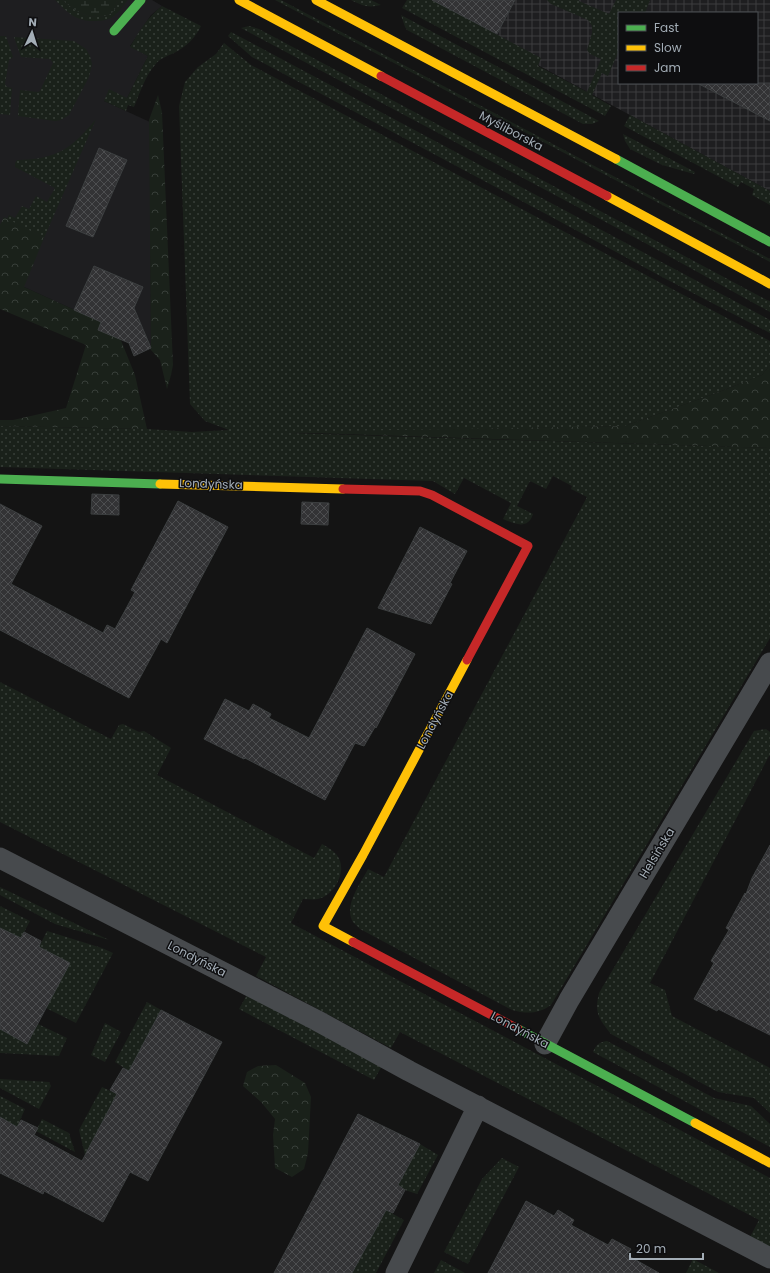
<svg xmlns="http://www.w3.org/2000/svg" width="770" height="1273" font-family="Poppins,sans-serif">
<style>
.built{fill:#1e1e20}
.industrial{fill:url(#industrial-grid);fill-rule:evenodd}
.grass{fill:url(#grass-dots)}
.forest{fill:url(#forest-crowns)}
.wetland{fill:url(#wetland-marsh)}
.building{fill:url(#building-cross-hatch);stroke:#3c3f40}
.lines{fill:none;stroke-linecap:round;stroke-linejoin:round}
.street{stroke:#474a4d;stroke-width:21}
.fast{stroke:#4caf50;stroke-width:9}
.slow{stroke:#ffc107;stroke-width:9}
.jam{stroke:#c62828;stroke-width:9}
.labels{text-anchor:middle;stroke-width:3;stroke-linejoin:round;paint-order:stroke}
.street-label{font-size:12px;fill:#a3adb6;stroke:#0e0e10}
</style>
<defs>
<pattern id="industrial-grid" width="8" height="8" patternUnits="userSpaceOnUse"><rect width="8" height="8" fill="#1e1e20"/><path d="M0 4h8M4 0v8" fill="none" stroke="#3c3c3e"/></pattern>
<pattern id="grass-dots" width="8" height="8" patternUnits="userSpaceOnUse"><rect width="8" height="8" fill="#1a211a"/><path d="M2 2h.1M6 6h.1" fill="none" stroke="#383f39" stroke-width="1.8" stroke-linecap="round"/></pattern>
<pattern id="forest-crowns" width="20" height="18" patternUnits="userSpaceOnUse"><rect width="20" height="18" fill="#1a211a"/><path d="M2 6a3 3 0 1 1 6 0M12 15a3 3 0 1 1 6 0" fill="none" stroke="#383f39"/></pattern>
<pattern id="wetland-marsh" width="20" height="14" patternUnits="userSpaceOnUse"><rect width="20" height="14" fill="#1a211a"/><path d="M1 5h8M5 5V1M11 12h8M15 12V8" fill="none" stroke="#383f39"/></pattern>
<pattern id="building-cross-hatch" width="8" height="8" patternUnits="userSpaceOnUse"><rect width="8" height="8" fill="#333335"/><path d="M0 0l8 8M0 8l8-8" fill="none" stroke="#4d4e50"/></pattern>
</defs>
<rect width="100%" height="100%" fill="#141414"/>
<path class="built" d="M0 0H152L162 6 151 15 130 46 148 56 127 98 104 101 150 122 151 348 134 356 128 341 98 330 101 322 24 287 0 225Z"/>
<path class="industrial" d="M418 0H770V191L630 115ZM619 13H757V83H619Z"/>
<path class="grass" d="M55 0H63C75 12 91 21 108 15 115 12 117 7 116 0H128C123 6 118 14 111 18 105 21 98 21 92 21 75 21 66 11 55 0Z
M275 0H281L770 259V262Z
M351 0H371L381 5C368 8 363 6 351 0Z
M407 0H432L541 58 538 66 587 92 601 59 590 54 587 50 592 33V26L588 20 551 4 547 0H579V1L609 14 616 0H650L645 13H619V50L608 76 602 73 592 95 611 106 605 116 402 8Z
M162 6 201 26C196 37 187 46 176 52 168 56 160 58 155 65 145 76 140 93 134 107L128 105 126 111 104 101 109 89 127 98 148 56 130 47C139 31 147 18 162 6Z
M401 15 599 121 592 124H583L407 30 405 27Z
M249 26 259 29 767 300 770 301V312L645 243 241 28Z
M231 32 770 320V333L664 278 546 214 252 57 228 36Z
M0 36H6L13 57 9 60 5 84 7 87 12 88 10 115 0 114Z
M14 37 74 41 86 49 90 56 92 64 89 77 69 115 61 120 55 121 18 116 20 90 38 92 40 91 53 63 50 59 21 57Z
M224 43 251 65 770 341V365L762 375 719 392 625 426 290 433 770 448V638L551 1005C539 1014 526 1014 512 1010L360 929C358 927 355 924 353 922 343 906 361 883 368 869L384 877 587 497 571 489 572 486 553 476 546 489 530 481 517 506 533 514C528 530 515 524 503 519L511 503 464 478 455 494 433 481 0 467V426L147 429 192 432 229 430 205 421 190 404 179 106 185 82 198 67 216 54Z
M630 115 770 191V205L752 195 754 189 741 182 738 187 624 126Z
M96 119 44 238 7 219 9 215 15 218 22 206 29 209 36 196 47 202 55 188 15 167V163L17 160C58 159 71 149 96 119Z
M623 134 695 172 694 174 662 165 630 149 625 141Z
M0 682 111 739 119 725 123 724 139 732 144 731 171 748 157 775 314 858 322 844C329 848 338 853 340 861 345 875 333 896 318 899 314 900 308 899 303 899L291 923 770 1178V1248L750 1237 759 1220 400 1032 391 1048 256 976 266 957 0 822Z
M766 729 770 732V756H769L650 983 665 990 672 1016 770 1068V1113L754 1098 718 1092 611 1034C599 1019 594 1013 599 993L754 731Z
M0 887 109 940 55 924 0 895Z
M0 906 30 921 21 938 0 928Z
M47 931 102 948 113 953 76 1023 46 1008 39 947Z
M248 993 383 1064 374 1080 239 1009Z
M147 1002 161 1010 129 1071 115 1062Z
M105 1023 121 1032 105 1062 91 1055Z
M38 1024 67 1038 59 1056 0 1053V1029L27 1044Z
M607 1041 714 1098 751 1106 770 1124V1147L593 1052C596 1045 599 1042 607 1041Z
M0 1079 49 1082 51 1086 39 1109 0 1088Z
M102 1087 117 1094 85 1155 79 1130Z
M0 1096 25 1109 17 1127 0 1117Z
M42 1119 69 1133 75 1152 36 1131Z
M420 1144 438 1155 417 1194 405 1190 398 1185Z
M502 1158 519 1167 468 1264 444 1252 482 1179Z
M386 1210 404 1220 376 1273H352Z
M693 1259 719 1273H686Z
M441 1260 465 1273H434Z"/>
<path class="forest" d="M158 95 162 112 173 365 171 375 167 389 160 360 150 349 151 348 149 120Z
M4 217 44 238 24 287 101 322 98 330 120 338 135 375 147 429 0 426V420H13L66 408 86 345 0 309V225Z
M770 365V448L280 432 625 426 719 392 762 375Z
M276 1065 305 1083 311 1097 308 1153 304 1169 292 1177 275 1168 273 1135 275 1119 261 1102 243 1086 247 1072 258 1066Z"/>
<path class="wetland" d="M63 0H116C117 7 115 12 108 15 91 21 75 12 63 0Z"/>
<path class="building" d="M432 0H515L497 34Z
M697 83H770V121Z
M99 148 127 160 93 237 66 226Z
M94 266 143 287 134 308 151 348 134 356 129 343 98 330 101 322 74 310Z
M92 494 119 495V515L91 514Z
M178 501 228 527 167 643 161 639 129 698 0 630V504L42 526 11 584 103 633 107 625 115 629 135 592 131 590Z
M302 502 329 503 328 525 301 524Z
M420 527 467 551 450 583 452 584 431 624 378 608Z
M367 628 415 654 376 728 375 727 364 746 355 743 325 800 245 758 244 759 204 739 225 699 249 711 253 704 271 714 269 718 309 738Z
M770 845V1035L718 1009 717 1011 694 999 714 963 711 961 729 930 726 928 745 893 746 894 752 878Z
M0 928 21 938 24 932 41 941 39 947 70 963 27 1044 0 1029Z
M161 1010 222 1042 148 1181 130 1172 103 1222 44 1191 43 1194 0 1173V1117L17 1127 21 1120 38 1128 34 1135 82 1161 117 1094 110 1090 117 1078 123 1068 129 1071Z
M358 1114 420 1144 398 1185 405 1190 393 1213 386 1210 352 1273H274Z
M526 1201 554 1216 558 1210 574 1220 571 1225 608 1245 612 1239 631 1249 627 1255 659 1273H488Z"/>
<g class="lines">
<path class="street" d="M0 858 316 1020 409 1071 770 1258
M545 1044 569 1000 770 663
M396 1273 478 1106"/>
<path class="fast" d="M114 31 141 0
M616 159 770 242
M0 479 160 484
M518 1029 695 1123"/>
<path class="slow" d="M239 0 381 76
M316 0 616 159
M607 196 770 284
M160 484 343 489
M353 942 323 926 363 855 467 660
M695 1123 770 1163"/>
<path class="jam" d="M381 76 607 196
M343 489 420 491 432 495 528 546 467 660
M353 942 518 1029"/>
</g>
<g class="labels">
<g class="street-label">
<text transform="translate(511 131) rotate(28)" y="4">Myśliborska</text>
<text transform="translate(211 484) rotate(2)" y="4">Londyńska</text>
<text transform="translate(435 720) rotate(-62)" y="4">Londyńska</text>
<text transform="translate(657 853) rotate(-59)" y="4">Helsińska</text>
<text transform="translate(197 959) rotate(27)" y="4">Londyńska</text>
<text transform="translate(520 1030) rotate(28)" y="4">Londyńska</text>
</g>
</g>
<rect x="618" y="12" width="140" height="72" fill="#0e0e10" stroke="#4a4e52"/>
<rect x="626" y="25" width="20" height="6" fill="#4caf50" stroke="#4a4e52"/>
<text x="654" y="32" font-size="12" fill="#a3adb6">Fast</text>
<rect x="626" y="45" width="20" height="6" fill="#ffc107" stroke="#4a4e52"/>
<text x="654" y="52" font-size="12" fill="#a3adb6">Slow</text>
<rect x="626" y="65" width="20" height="6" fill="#c62828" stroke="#4a4e52"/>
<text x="654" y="72" font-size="12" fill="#a3adb6">Jam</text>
<g transform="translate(32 32) rotate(4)" stroke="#0e0e10" stroke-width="3" paint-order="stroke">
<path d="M0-3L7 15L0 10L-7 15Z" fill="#a3adb6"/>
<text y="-6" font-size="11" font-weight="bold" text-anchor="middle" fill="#a3adb6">N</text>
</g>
<path d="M630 1253v6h73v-6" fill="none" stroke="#a3adb6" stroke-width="2"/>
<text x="636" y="1253" font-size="12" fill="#a3adb6" stroke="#0e0e10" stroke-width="3" paint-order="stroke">20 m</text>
</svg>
